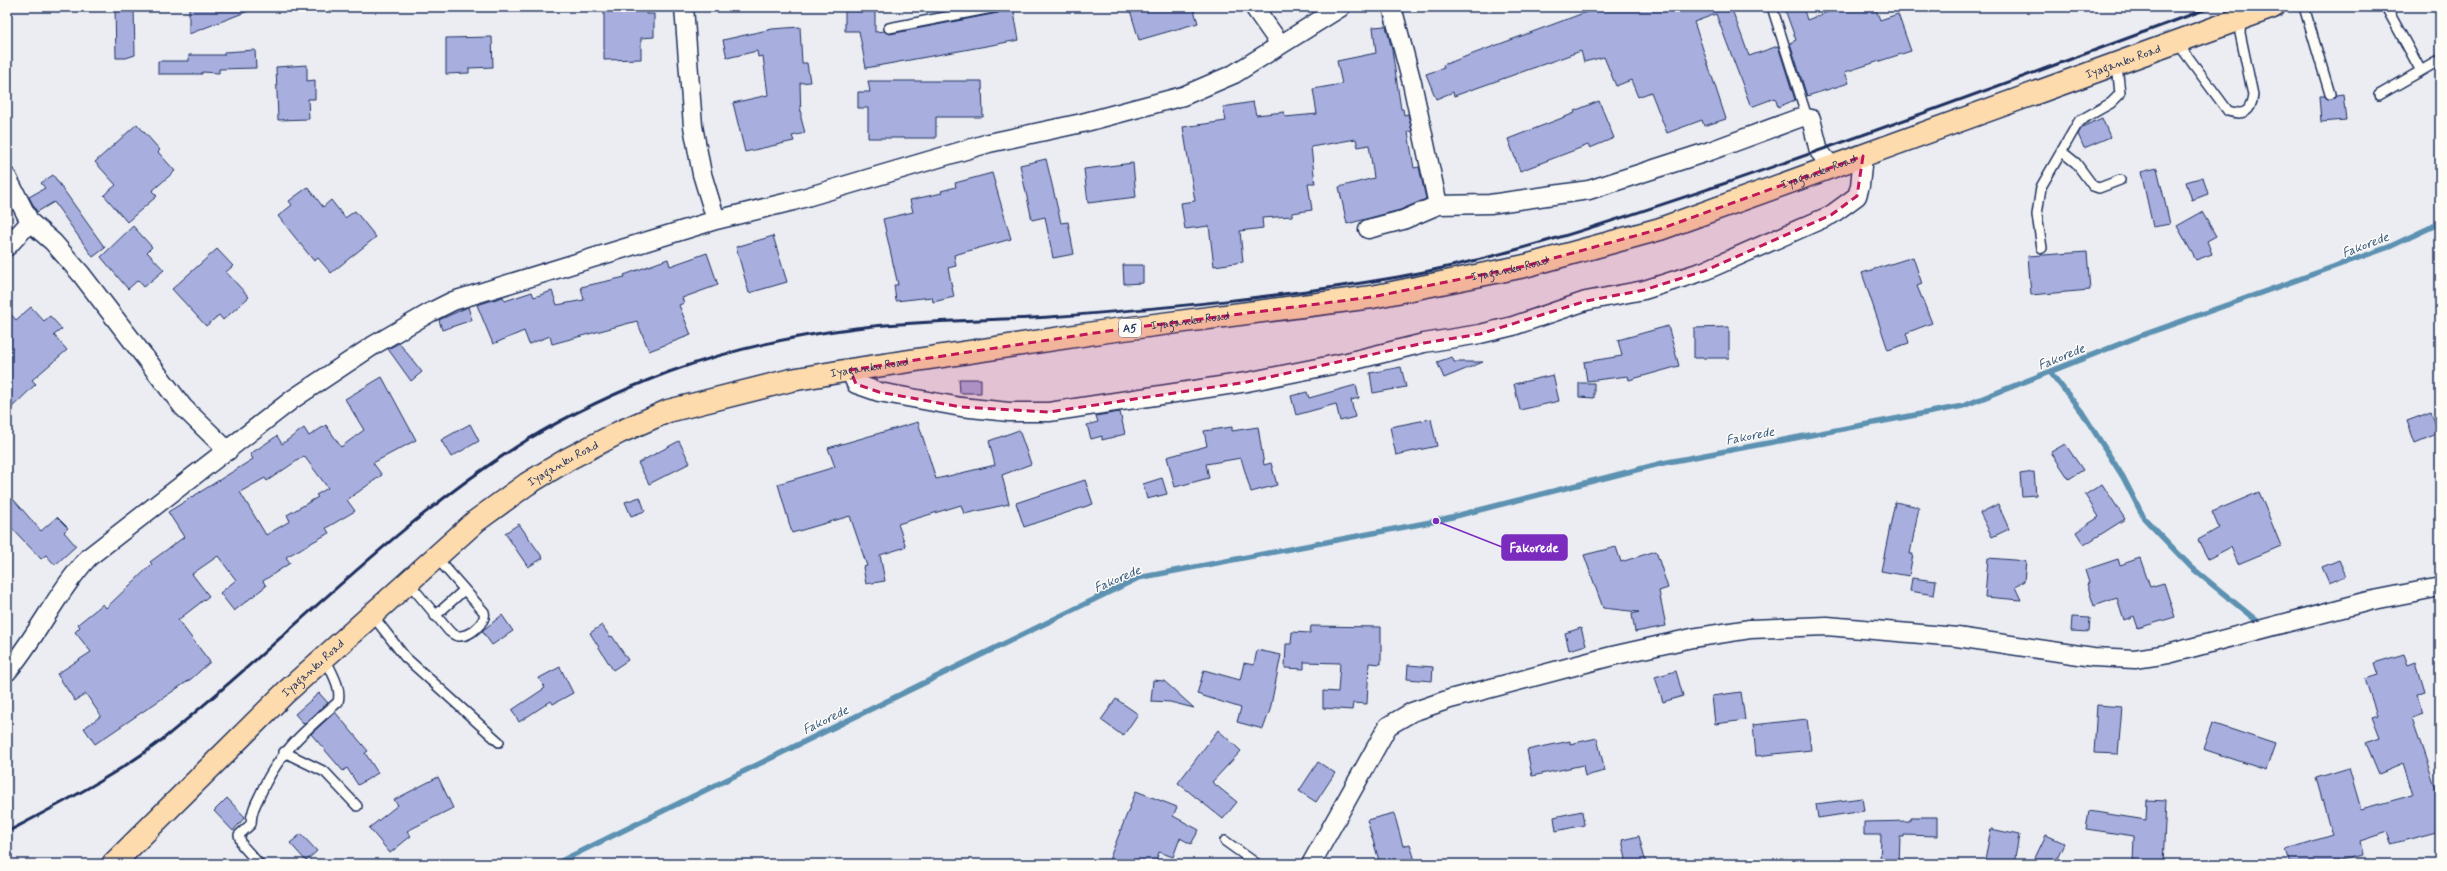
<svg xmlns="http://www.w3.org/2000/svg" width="2447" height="871" font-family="Mynerve,sans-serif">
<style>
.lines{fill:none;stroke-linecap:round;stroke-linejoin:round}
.stream{stroke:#5c91b1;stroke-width:5.5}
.building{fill:#a8afdf;stroke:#1b2f5e;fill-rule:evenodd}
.service-casing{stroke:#1b2f5e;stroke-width:12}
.minor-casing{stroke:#1b2f5e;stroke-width:21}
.trunk-casing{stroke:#1b2f5e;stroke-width:25}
.service{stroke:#fdfcf7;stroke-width:9}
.minor{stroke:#fdfcf7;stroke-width:18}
.trunk{stroke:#fedbac;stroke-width:22}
.rail{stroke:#1b2f5e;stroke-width:3}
.marked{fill:#c2185b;fill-opacity:0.2;stroke:#c2185b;stroke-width:3;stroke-dasharray:8 5;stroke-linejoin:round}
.labels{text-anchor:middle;stroke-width:3;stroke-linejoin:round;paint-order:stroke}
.shield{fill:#fdfcf7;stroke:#5f6c8c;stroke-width:1}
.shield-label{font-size:11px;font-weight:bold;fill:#1b2f5e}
.street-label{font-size:12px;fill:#1b2f5e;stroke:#fdfcf7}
.water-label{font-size:13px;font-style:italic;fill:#365880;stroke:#fdfcf7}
.leader{fill:none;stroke:#7b2cbf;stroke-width:1.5}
.callout-dot{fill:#7b2cbf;stroke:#fdfcf7;stroke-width:1.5}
.callout{fill:#7b2cbf;stroke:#7b2cbf;stroke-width:1.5}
.callout-label{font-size:13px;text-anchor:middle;font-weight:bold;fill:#fff}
</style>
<rect width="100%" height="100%" fill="#ecedf2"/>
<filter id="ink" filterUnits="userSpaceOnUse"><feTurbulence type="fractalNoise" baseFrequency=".025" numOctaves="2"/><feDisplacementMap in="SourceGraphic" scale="8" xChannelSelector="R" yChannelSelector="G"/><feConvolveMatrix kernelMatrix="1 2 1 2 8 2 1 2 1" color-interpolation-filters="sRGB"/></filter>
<g filter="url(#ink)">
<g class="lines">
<path class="stream" d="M2050 372 2082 412 2123 477 2144 518 2191 567 2262 625
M555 864 1138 578 1436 521 1663 463 1963 406 2140 336 2389 247 2440 223"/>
</g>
<path class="building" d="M115 7H134L135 55 126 58H116Z
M189 7H256V8L189 34Z
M604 7H646V14H654V37L641 38V59L604 60Z
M845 7H875V32L884 31 890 34 998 13 1003 9 1013 7 1019 40 866 68 859 31H845Z
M1129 7H1193L1198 23 1139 40Z
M1600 7H1731L1749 56 1778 46 1795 100 1778 107 1775 98 1751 107 1716 14 1694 22 1726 119 1704 126 1702 120 1667 133 1651 92 1638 97 1631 80 1616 86 1604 57 1584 62 1581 51 1454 96 1453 92 1436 99 1426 74 1444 68 1443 65Z
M1784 7H1803L1807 20 1841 7H1875L1880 20 1898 14 1911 51 1845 72 1849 83 1807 96 1790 43 1796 40Z
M1386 26 1392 50 1401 109H1403L1404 115 1408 114 1412 131 1408 132 1414 168 1419 167 1426 199 1400 210 1347 224 1339 187 1374 178 1369 145 1358 147 1356 139 1311 147 1315 183H1308L1312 210 1292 213V216L1262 218 1263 228 1240 231 1243 262 1214 266 1209 226 1185 229 1181 203 1195 201 1183 127 1226 121 1223 107 1253 102 1256 115 1284 112 1285 117 1317 114 1313 89 1342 84 1337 61 1376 53 1373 27Z
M800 27 802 63H807L810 82 800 83 801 118 805 133 792 136 794 141 745 152 733 103 768 95 763 56 758 57 757 51 727 58 723 40 772 29Z
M492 37 493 67 469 68V73L446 74V38Z
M255 50 256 68 219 69V73L202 72V74H158V61H189V55H224V52Z
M307 65V81L315 80V99H308L309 119 278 120 276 67Z
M868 81H982L983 117H936V138H868V108H858V92H870Z
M2343 94 2346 120 2321 122 2319 96H2324L2331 100 2336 95Z
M1599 101 1614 138 1590 148 1588 145 1520 171 1508 139 1575 113 1574 111Z
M2102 118 2110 137 2084 148 2078 134 2082 127Z
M137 124 160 150 158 152 175 171 152 191 157 196 127 222 104 195 116 185 95 162Z
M1046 159 1061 223 1068 222 1074 254 1053 258 1045 217 1032 220 1020 165Z
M1133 163 1136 197 1088 203 1084 169Z
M2157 168 2170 224 2153 227 2141 172Z
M992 173 1011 239 954 255 956 266 948 268 954 297 933 302 932 297 896 301 894 285H898L883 219 913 212 910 200 942 193 941 191 956 187 955 183Z
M53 175 105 248 93 257 54 202 37 212 29 197 45 188 41 183Z
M2203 177 2208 194 2192 200 2186 182Z
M308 187 323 207 331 200 345 218 355 211 376 237 331 273 318 258 314 261 278 216 292 205 289 201Z
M2202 212 2216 236 2207 241 2212 254 2196 260 2177 226Z
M133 226 152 247 147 252 164 270 144 287 138 280 128 289 101 257Z
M773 236 787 282 749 293 736 247Z
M217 249 233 266 226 272 249 297 223 320 219 315 206 326 172 289Z
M2087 252 2090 290 2031 295 2028 256Z
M707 253 718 285 682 298 684 303 679 305 691 335 649 351 637 321 552 344 550 336 529 344 524 331 493 344 477 305 503 297 505 301 532 292 534 297 552 291 557 305 584 300 581 287 625 277 624 275 668 259 670 266Z
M1913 257 1922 284 1917 286 1932 323 1906 333 1909 343 1888 350 1862 273Z
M1123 265H1143V283L1124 284Z
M31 307 44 321 50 316 62 329 54 335 67 350 32 380 36 384 7 412V310L16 320Z
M468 307 472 320 442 330 439 320Z
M1668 326 1679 366 1629 380 1628 376 1587 381 1584 362 1622 356 1618 340Z
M1729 327V358H1694V328Z
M399 343 422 372 411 381 388 349Z
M1452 357 1454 362H1483L1444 378 1437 362Z
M1401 367 1406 387 1373 393 1370 373Z
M1553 375 1559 401 1520 410 1514 384Z
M382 377 416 440 373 463 382 475 347 500 355 511 326 528 329 533 286 557 290 563 263 581 266 586 234 611 220 593 236 580 218 556 192 574 209 596 178 620 210 662 191 679 95 744 84 728 101 716 86 694 75 701 57 674 91 652 75 632 80 627 78 624 103 604 106 608 152 564 150 562 184 537 168 512 253 459 250 454 277 436 282 444 304 428 309 436 326 425 341 447 364 430 345 399ZM304 456 328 488 316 495 318 497 287 515 290 521 266 535 240 492 265 478 267 481Z
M959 379H981V393H960Z
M1579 383H1594V398L1579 397Z
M1356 385 1359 398 1351 400 1355 417 1340 421 1336 404 1296 415 1291 396 1307 392 1309 398Z
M1120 412 1125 434 1102 440V436L1091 439 1087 425 1098 422 1096 416Z
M2431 412 2439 433 2415 443 2407 421Z
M1431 419 1437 446 1396 455 1390 427Z
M918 422 936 479 995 465 989 441 1019 430 1031 464 1002 475 1009 504 964 514 961 505 898 524 906 547 880 555 885 581 866 584 863 567 867 566 850 516 792 533 778 484 835 467 828 448Z
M470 424 479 441 451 457 441 440Z
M1232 427V431L1258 427 1264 465 1271 463 1277 485 1251 492 1241 458 1206 464 1209 478 1175 487 1167 457 1207 446 1204 431Z
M679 441 690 463 649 484 638 463Z
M2065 444 2083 470 2069 479 2051 452Z
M2034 472 2036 495 2022 496 2020 474Z
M1162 478 1167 494 1147 499 1143 484Z
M1085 480 1093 504 1024 527 1016 503Z
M2102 484 2125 519 2084 545 2076 532 2099 517 2085 495Z
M7 492 41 531 57 517 68 528 64 532 76 546 55 565 46 555 41 559 7 523Z
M2259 492 2281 546 2238 564 2231 547 2208 559 2198 540 2219 528 2212 512Z
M640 497 645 511 631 516 625 502Z
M1895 502 1919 507 1910 554H1913L1909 576 1881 571Z
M1998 504 2009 529 1992 537 1980 513Z
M519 524 543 558 528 567 505 533Z
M1616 547 1621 562 1656 551 1668 588 1659 591 1666 626 1635 632 1632 614 1639 612 1603 608 1584 555Z
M1988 558 2026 561 2024 581 2015 587 2021 600 1985 597Z
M2140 558 2150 587 2164 583 2175 617 2138 628 2134 616 2124 620 2117 598 2094 606 2087 584 2089 583 2085 570 2118 559 2120 565Z
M2339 560 2346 576 2329 583 2322 567Z
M1912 578 1936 581 1934 595 1910 591Z
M502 615 513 631 492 645 482 631Z
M2072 617 2090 618 2089 632 2071 631Z
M602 625 610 637 612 636 628 660 613 670 590 633Z
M1311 626 1381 627V664L1369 663 1367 704 1353 703 1352 710 1323 708V691L1338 692 1340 663 1304 662V669L1285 668 1286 644H1291L1292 632 1310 633Z
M1581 628 1586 645 1569 650 1565 633Z
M1257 650 1281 655 1270 710 1263 729 1237 722 1241 708 1197 694 1204 670 1240 680 1244 663 1254 665Z
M2404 654 2408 665 2416 662 2425 692 2416 695 2423 714 2412 718 2436 789 2440 788V831L2391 844 2387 832 2360 841 2363 856 2326 864H2290L2285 850 2332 835 2316 778 2349 768 2361 809 2413 795 2403 764 2379 774 2366 743 2379 738 2371 717 2377 715 2365 679 2378 675 2374 663Z
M1408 665 1433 667 1432 681 1407 679Z
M560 667 573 693 553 704 551 701 519 722 512 710 545 688 539 678Z
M1676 671 1683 696 1663 702 1655 677Z
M1153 680 1164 681 1194 708 1170 702 1151 701Z
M1741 692 1745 720 1715 724 1712 696Z
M319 693 328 703 304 724 295 714Z
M1116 699 1138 714 1123 736 1101 720Z
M2097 705 2122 707 2118 754 2094 753Z
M335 712 368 751 365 753 378 773 358 785 347 768 343 771 311 734Z
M1807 719 1811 750 1756 756 1753 725Z
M2212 723 2275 744 2266 770 2203 749Z
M1218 730 1241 751 1212 782 1237 802 1223 819 1178 783Z
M1597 738 1605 771 1585 776 1583 765 1532 776 1527 750 1570 741V744Z
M1318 762 1335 773 1316 802 1299 791Z
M438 777 453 808 407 831 411 836 390 853 369 828 398 805 394 800Z
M1136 791 1177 807 1173 816 1199 830 1191 844 1180 838 1173 857 1159 852 1155 864H1118L1109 860Z
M227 798 245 817 233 831 214 811Z
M1862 798 1864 811 1818 818 1816 804Z
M2147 800 2166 801 2163 864H2133L2134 836 2086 829 2089 811 2146 820Z
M1582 811 1584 825 1556 831 1554 817Z
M1394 813 1403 846 1410 844 1416 864H1380L1367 820Z
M1910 817H1937V836L1904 835V837H1900L1899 864H1880L1881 835H1864V822L1910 821Z
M1991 829 2019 835 2014 864H1984Z
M301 834 317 851 306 861 290 843Z
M2046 835 2064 843 2054 864H2032Z
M1639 836 1646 864H1627L1622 840Z"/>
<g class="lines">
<g class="service-casing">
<path id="service" d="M1772 7 1807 117
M2304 7 2330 94
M2386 7 2421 71
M889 28 997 7
M2177 42 2228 111C2244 116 2251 112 2253 95L2240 33 2241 19
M2379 95 2440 60
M2061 151 2076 163 2093 186 2099 188 2120 180
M2042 248 2037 215 2041 187 2079 121 2111 103 2120 94 2117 64
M408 582 449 631C452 633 456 637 460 636 470 636 487 622 484 612L436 557
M373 616 405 657 499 742
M435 616 464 590
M284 752 325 772 357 806
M1225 841 1257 864
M259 864 242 845 239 835 251 824C251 813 255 805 260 795 278 753 304 731 338 702 342 687 331 672 325 658"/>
</g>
<g class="minor-casing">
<path id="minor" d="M684 7 693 126 702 174 716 220
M1254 7 1280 44
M1392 7 1412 83 1438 205
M7 177 30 222 53 242 81 274 183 407 228 451
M1368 229 1403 220 1438 205 1490 204 1589 190 1710 151 1802 117 1811 119 1819 151 1832 167
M7 247 30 222
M850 370 856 384 879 392 961 407 1009 412H1049L1247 382 1347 362 1424 343 1480 334 1513 326 1586 301 1644 290 1704 271 1831 215 1857 196 1860 186 1863 156
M7 672C38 635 57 592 89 557L293 399 374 345 431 312 453 301 716 220 793 201 989 143 1082 123 1183 96 1234 74 1341 7
M1311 864 1388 726 1412 712 1450 699 1612 656 1692 638 1750 629 1827 626 1957 637 2093 657 2135 659 2168 654 2369 601 2440 587"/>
</g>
<g class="trunk-casing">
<g id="trunk">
<path id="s1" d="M113 864 285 693 476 521 527 484 570 458 620 432 668 411 791 380 850 370 1108 331 1372 297 1525 266 1660 229 2273 7"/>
</g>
</g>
<use href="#service" class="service"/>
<use href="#minor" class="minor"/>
<use href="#trunk" class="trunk"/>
<path class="rail" d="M7 832C58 805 118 774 163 739 284 642 395 522 527 440 572 413 619 391 669 372 729 350 792 336 856 328 920 320 985 321 1049 317 1166 308 1282 297 1398 277 1509 257 1616 220 1723 184 1887 128 2049 67 2212 7"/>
</g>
</g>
<path class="marked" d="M1863 156 1857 196 1831 215 1704 271 1644 290 1586 301 1480 334 1424 343 1247 382 1049 412 961 407 879 392 856 384 850 370 1108 331 1372 297 1525 266 1660 229Z"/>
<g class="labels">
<rect class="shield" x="1119" y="319" width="22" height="18" rx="3"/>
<g class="shield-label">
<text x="1130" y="332">A5</text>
</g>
<g class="street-label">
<text dy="4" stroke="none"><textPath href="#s1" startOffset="2224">Iyaganku Road</textPath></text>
<text dy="4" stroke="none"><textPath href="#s1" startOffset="1900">Iyaganku Road</textPath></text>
<text dy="4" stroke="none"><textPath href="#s1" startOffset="1576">Iyaganku Road</textPath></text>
<text dy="4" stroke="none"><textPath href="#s1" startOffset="1252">Iyaganku Road</textPath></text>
<text dy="4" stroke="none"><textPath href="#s1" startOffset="928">Iyaganku Road</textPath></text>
<text dy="4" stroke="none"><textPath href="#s1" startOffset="604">Iyaganku Road</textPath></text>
<text dy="4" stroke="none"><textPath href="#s1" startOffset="280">Iyaganku Road</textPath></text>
</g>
<g class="water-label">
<text transform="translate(2365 244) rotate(-21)" y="5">Fakorede</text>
<text transform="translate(2061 356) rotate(-22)" y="5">Fakorede</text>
<text transform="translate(1750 435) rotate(-11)" y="5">Fakorede</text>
<text transform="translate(1117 578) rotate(-23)" y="5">Fakorede</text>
<text transform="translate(825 719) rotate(-26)" y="5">Fakorede</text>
</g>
</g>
<path class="leader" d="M1436 521L1502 547"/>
<circle class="callout-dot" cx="1436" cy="521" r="4"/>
<rect class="callout" x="1502" y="535" width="65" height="25" rx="4"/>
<g class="callout-label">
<text x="1534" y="552">Fakorede</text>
</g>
<rect width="2447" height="871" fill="none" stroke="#fdfcf7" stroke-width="24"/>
<rect x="12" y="12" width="2423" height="847" fill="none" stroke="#1b2f5e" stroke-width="1.5" filter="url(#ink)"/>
</svg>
